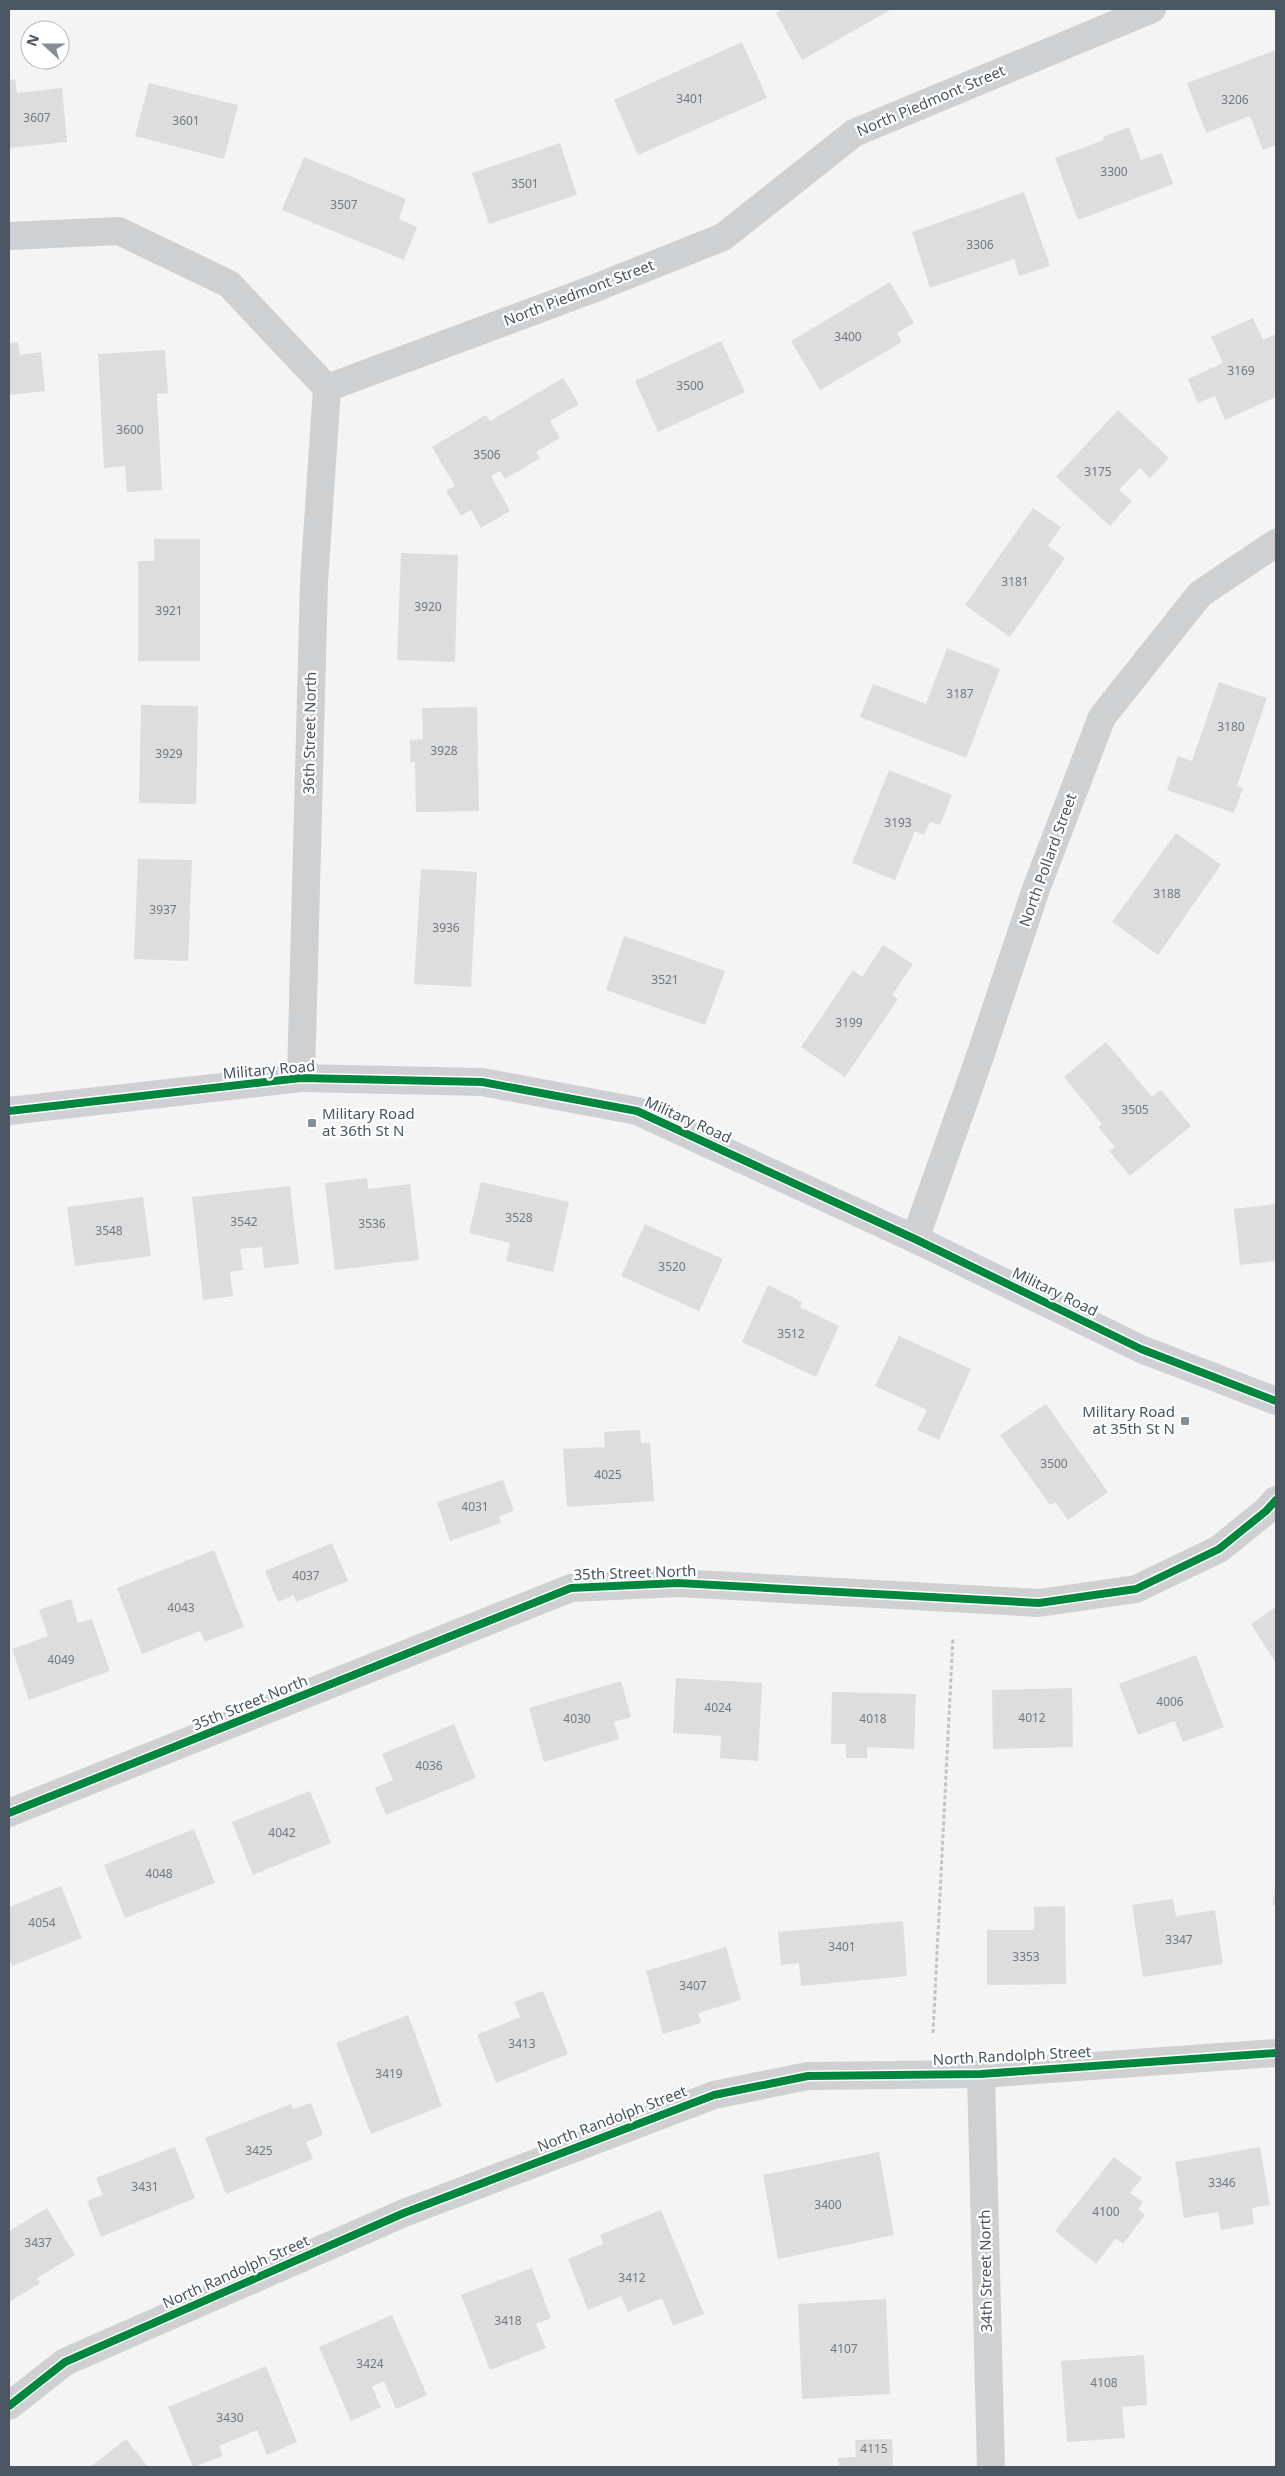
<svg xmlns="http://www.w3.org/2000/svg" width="1285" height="2476" font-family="'Noto Sans',sans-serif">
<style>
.building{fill:#ddddde}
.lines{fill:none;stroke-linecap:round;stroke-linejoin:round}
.path{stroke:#bcc7c4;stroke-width:3;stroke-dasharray:4 2.5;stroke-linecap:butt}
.minor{stroke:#ced0d2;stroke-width:28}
.tertiary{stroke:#ced0d2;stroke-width:28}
.secondary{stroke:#ced0d4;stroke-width:28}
.cycleway-casing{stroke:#fff;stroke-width:11}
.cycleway{stroke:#00873e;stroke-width:8}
.poi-dot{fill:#868d94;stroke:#fff;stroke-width:2}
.labels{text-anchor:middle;stroke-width:4.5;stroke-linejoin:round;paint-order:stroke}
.number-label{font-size:12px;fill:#707881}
.street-label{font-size:15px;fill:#4a5661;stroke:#fff}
.poi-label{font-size:15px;fill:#4a5661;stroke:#fff;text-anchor:start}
</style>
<rect width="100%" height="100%" fill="#f4f4f4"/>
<path class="building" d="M783 9H892L802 60 776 13Z
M742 42 767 98 638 155 614 100Z
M1276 50V145L1263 150 1250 116 1206 133 1187 83Z
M15 79 17 93 62 88 67 142 9 148V80Z
M149 83 238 105 224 159 135 136Z
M1129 127 1141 160 1162 153 1173 184 1078 220 1055 158 1104 140 1103 137Z
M560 143 577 195 489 224 472 173Z
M304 157 406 199 399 219 417 227 404 260 282 210Z
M1024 192 1050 266 1019 276 1014 259 930 288 912 232Z
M890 282 914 323 897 333 902 342 820 390 791 341Z
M1253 318 1263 340 1276 334V397L1225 420 1215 396 1198 403 1188 379 1223 363 1211 337Z
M721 341 745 392 658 432 635 381Z
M18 342 20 355 41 352 45 391 9 395V343Z
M165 350 168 393 157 394 162 490 127 492 125 466 104 468 98 354Z
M563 378 579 404 550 421 560 438 536 452 540 458 505 479 500 471 491 476 510 511 481 528 471 510 461 516 446 491 455 486 432 447 486 415 490 421Z
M1118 410 1169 458 1150 478 1140 468 1119 490 1132 501 1110 526 1056 477Z
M1033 508 1061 527 1048 546 1065 558 1010 637 965 605Z
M154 539H200V661H138V561H154Z
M401 553 458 555 455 662 397 660Z
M947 648 1000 669 966 758 860 717 873 684 926 704Z
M1219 682 1267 698 1237 786 1243 788 1234 813 1167 790 1178 756 1192 761Z
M141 705 198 706 196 804 139 803Z
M477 707 479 811 416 812 415 762H410V740L423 739 422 708Z
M889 770 952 795 940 825 930 822 924 835 915 831 895 880 852 863Z
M1176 833 1221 865 1158 955 1112 922Z
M138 859 192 860 188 961 134 959Z
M421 869 477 872 471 987 414 984Z
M624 936 725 971 705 1025 606 990Z
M883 945 913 964 892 995 898 999 845 1077 801 1047 853 970 862 977Z
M1106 1042 1152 1097 1161 1090 1191 1126 1130 1176 1109 1151 1115 1147 1098 1127 1102 1124 1064 1077Z
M367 1178 368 1189 410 1184 419 1260 335 1270 325 1183Z
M481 1182 569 1202 553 1272 506 1261 510 1243 469 1233Z
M290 1186 299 1264 264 1268 262 1247 240 1249 243 1270 230 1272 233 1296 203 1300 192 1197Z
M143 1197 151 1256 75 1266 67 1207Z
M1276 1204V1261L1240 1265 1234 1209Z
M645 1224 723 1259 699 1311 621 1276Z
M768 1285 802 1302 800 1307 839 1326 816 1377 742 1342Z
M899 1336 971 1369 939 1440 917 1430 927 1410 875 1386Z
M1046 1404 1108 1492 1068 1520 1055 1502 1050 1505 1000 1435Z
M640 1430 641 1443H650L654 1501 567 1507 563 1449 605 1447 604 1432Z
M503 1480 514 1511 499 1516 501 1523 450 1541 437 1502Z
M332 1543 348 1581 296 1602 294 1595 278 1602 265 1571Z
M214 1550 244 1627 205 1642 200 1631 142 1654 117 1588Z
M71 1599 78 1623 92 1619 110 1671 29 1700 12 1649 48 1636 39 1610Z
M1276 1607V1663L1251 1624Z
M1196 1655 1224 1727 1183 1742 1175 1721 1138 1735 1119 1684Z
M676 1678 762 1683 758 1761 720 1758 721 1736 673 1733Z
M621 1681 631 1717 614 1722 619 1739 544 1762 529 1708Z
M1072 1688 1073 1747 993 1749 992 1690Z
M832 1692 916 1694 914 1749 867 1747V1758H846V1744H831Z
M454 1724 476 1778 386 1815 375 1788 393 1780 382 1754Z
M310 1791 331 1843 253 1875 232 1822Z
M194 1829 215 1883 125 1918 104 1865Z
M1275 1885H1276V1905H1273Z
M61 1886 82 1938 12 1966 9 1959V1907Z
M1173 1899 1176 1916 1215 1910 1223 1964 1143 1977 1132 1905Z
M1065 1906 1066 1984 987 1985V1930H1034V1907Z
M903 1921 907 1976 801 1986 799 1963 781 1965 778 1932Z
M726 1947 741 2000 698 2013 701 2023 663 2034 646 1971Z
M543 1991 568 2054 496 2083 477 2035 520 2017 514 2002Z
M408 2015 442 2106 371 2134 336 2043Z
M311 2103 323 2135 306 2142 313 2159 226 2194 205 2138 291 2104 293 2109Z
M175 2147 195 2198 101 2237 87 2201 103 2195 96 2178Z
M1260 2147 1270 2205 1252 2208 1254 2224 1221 2230 1218 2212 1184 2218 1175 2162Z
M879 2152 894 2235 778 2259 763 2175Z
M1114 2157 1142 2178 1130 2193 1143 2202 1138 2209 1145 2215 1123 2244 1116 2238 1096 2264 1055 2231Z
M47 2208 75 2255 37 2278 40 2283 9 2302V2231Z
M661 2210 704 2314 673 2326 662 2298 628 2312 621 2296 588 2310 568 2259 603 2244 600 2235Z
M532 2268 551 2318 536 2324 546 2348 490 2370 461 2295Z
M886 2299 890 2394 802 2399 798 2304Z
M392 2315 427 2395 396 2409 384 2381 372 2387 381 2407 351 2421 319 2347Z
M1144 2355 1147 2405 1122 2407 1125 2438 1067 2442 1061 2361Z
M266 2366 297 2442 267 2455 257 2430 219 2446 223 2456 193 2467 168 2407Z
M126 2439 148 2467H90Z
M892 2439 893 2467H839L838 2458 856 2457 855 2440Z"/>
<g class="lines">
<path class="path" d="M933 2033 953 1637"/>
<path class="minor" d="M9 236 119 231 229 284 327 388
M327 388 585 292 723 237 854 133 1152 9
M301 1078 314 582 327 388
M915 1239 979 1059 1036 889 1102 717 1200 594 1276 543
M981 2074 991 2467
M9 2406 65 2362 404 2213 714 2095 808 2076 981 2074 1276 2053"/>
<path class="tertiary" d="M9 1813 571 1588 678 1583 1039 1603 1136 1589 1219 1549 1266 1511 1276 1500"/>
<path class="secondary" d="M9 1111 301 1078 482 1082 637 1111 915 1239 1141 1349 1276 1401"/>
<g class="cycleway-casing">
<path id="cycleway" d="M9 1111 301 1078 482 1082 637 1111 915 1239 1141 1349 1276 1401
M9 1813 571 1588 678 1583 1039 1603 1136 1589 1219 1549 1266 1511 1276 1500
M9 2406 65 2362 404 2213 714 2095 808 2076 981 2074 1276 2053"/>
</g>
<use href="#cycleway" class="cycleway"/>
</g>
<g class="poi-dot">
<rect x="307" y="1118" width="10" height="10" rx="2.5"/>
<rect x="1180" y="1416" width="10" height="10" rx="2.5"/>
</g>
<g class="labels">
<g class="number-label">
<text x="690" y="103">3401</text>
<text x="1235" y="104">3206</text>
<text x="37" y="122">3607</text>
<text x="186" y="125">3601</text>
<text x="1114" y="176">3300</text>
<text x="525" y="188">3501</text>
<text x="344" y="209">3507</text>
<text x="980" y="249">3306</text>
<text x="848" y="341">3400</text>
<text x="1241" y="375">3169</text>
<text x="690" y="390">3500</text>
<text x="130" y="434">3600</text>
<text x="487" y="459">3506</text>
<text x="1098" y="476">3175</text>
<text x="1015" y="586">3181</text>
<text x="428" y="611">3920</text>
<text x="169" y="615">3921</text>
<text x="960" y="698">3187</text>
<text x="1231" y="731">3180</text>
<text x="444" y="755">3928</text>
<text x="169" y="758">3929</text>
<text x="898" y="827">3193</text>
<text x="1167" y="898">3188</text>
<text x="163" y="914">3937</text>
<text x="446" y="932">3936</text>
<text x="665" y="984">3521</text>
<text x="849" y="1027">3199</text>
<text x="1135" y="1114">3505</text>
<text x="519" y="1222">3528</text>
<text x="244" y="1226">3542</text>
<text x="372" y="1228">3536</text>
<text x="109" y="1235">3548</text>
<text x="672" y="1271">3520</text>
<text x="791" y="1338">3512</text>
<text x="1054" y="1468">3500</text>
<text x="608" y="1479">4025</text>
<text x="475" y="1511">4031</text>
<text x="306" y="1580">4037</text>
<text x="181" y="1612">4043</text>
<text x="61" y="1664">4049</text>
<text x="1170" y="1706">4006</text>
<text x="718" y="1712">4024</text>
<text x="1032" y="1722">4012</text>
<text x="577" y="1723">4030</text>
<text x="873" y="1723">4018</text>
<text x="429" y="1770">4036</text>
<text x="282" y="1837">4042</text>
<text x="159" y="1878">4048</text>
<text x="42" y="1927">4054</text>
<text x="1179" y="1944">3347</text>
<text x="842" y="1951">3401</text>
<text x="1026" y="1961">3353</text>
<text x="693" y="1990">3407</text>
<text x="522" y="2048">3413</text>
<text x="389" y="2078">3419</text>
<text x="259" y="2155">3425</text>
<text x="1222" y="2187">3346</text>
<text x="145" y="2191">3431</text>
<text x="828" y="2209">3400</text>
<text x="1106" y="2216">4100</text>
<text x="38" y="2247">3437</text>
<text x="632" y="2282">3412</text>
<text x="508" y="2325">3418</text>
<text x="844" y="2353">4107</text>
<text x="370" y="2368">3424</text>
<text x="1104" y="2387">4108</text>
<text x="230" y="2422">3430</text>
<text x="874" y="2453">4115</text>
</g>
<g class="street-label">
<text transform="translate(931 101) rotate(-23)" y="5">North Piedmont Street</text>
<text transform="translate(579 293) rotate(-21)" y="5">North Piedmont Street</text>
<text transform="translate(310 733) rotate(-89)" y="5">36th Street North</text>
<text transform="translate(1048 860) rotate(-70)" y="5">North Pollard Street</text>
<text transform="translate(269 1070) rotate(-5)" y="5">Military Road</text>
<text transform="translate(688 1120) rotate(24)" y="5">Military Road</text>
<text transform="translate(1055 1292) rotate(26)" y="5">Military Road</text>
<text transform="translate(635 1573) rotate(-2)" y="5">35th Street North</text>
<text transform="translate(250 1703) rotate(-22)" y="5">35th Street North</text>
<text transform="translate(1012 2056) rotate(-3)" y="5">North Randolph Street</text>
<text transform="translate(612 2119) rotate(-21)" y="5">North Randolph Street</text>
<text transform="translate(986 2271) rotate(-91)" y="5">34th Street North</text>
<text transform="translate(236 2272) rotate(-24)" y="5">North Randolph Street</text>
</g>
<g class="poi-label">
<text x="322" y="1119">Military Road<tspan x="322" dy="17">at 36th St N</tspan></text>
<text x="1175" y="1417" text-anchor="end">Military Road<tspan x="1175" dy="17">at 35th St N</tspan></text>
</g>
</g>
<rect width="1285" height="2476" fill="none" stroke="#4a5661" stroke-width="20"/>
<g transform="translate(45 45) rotate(291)"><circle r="24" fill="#ffffff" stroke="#b7bbc0"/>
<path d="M0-4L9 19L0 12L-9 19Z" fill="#868d94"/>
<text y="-8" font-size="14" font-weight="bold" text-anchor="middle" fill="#4a5661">N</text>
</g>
</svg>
